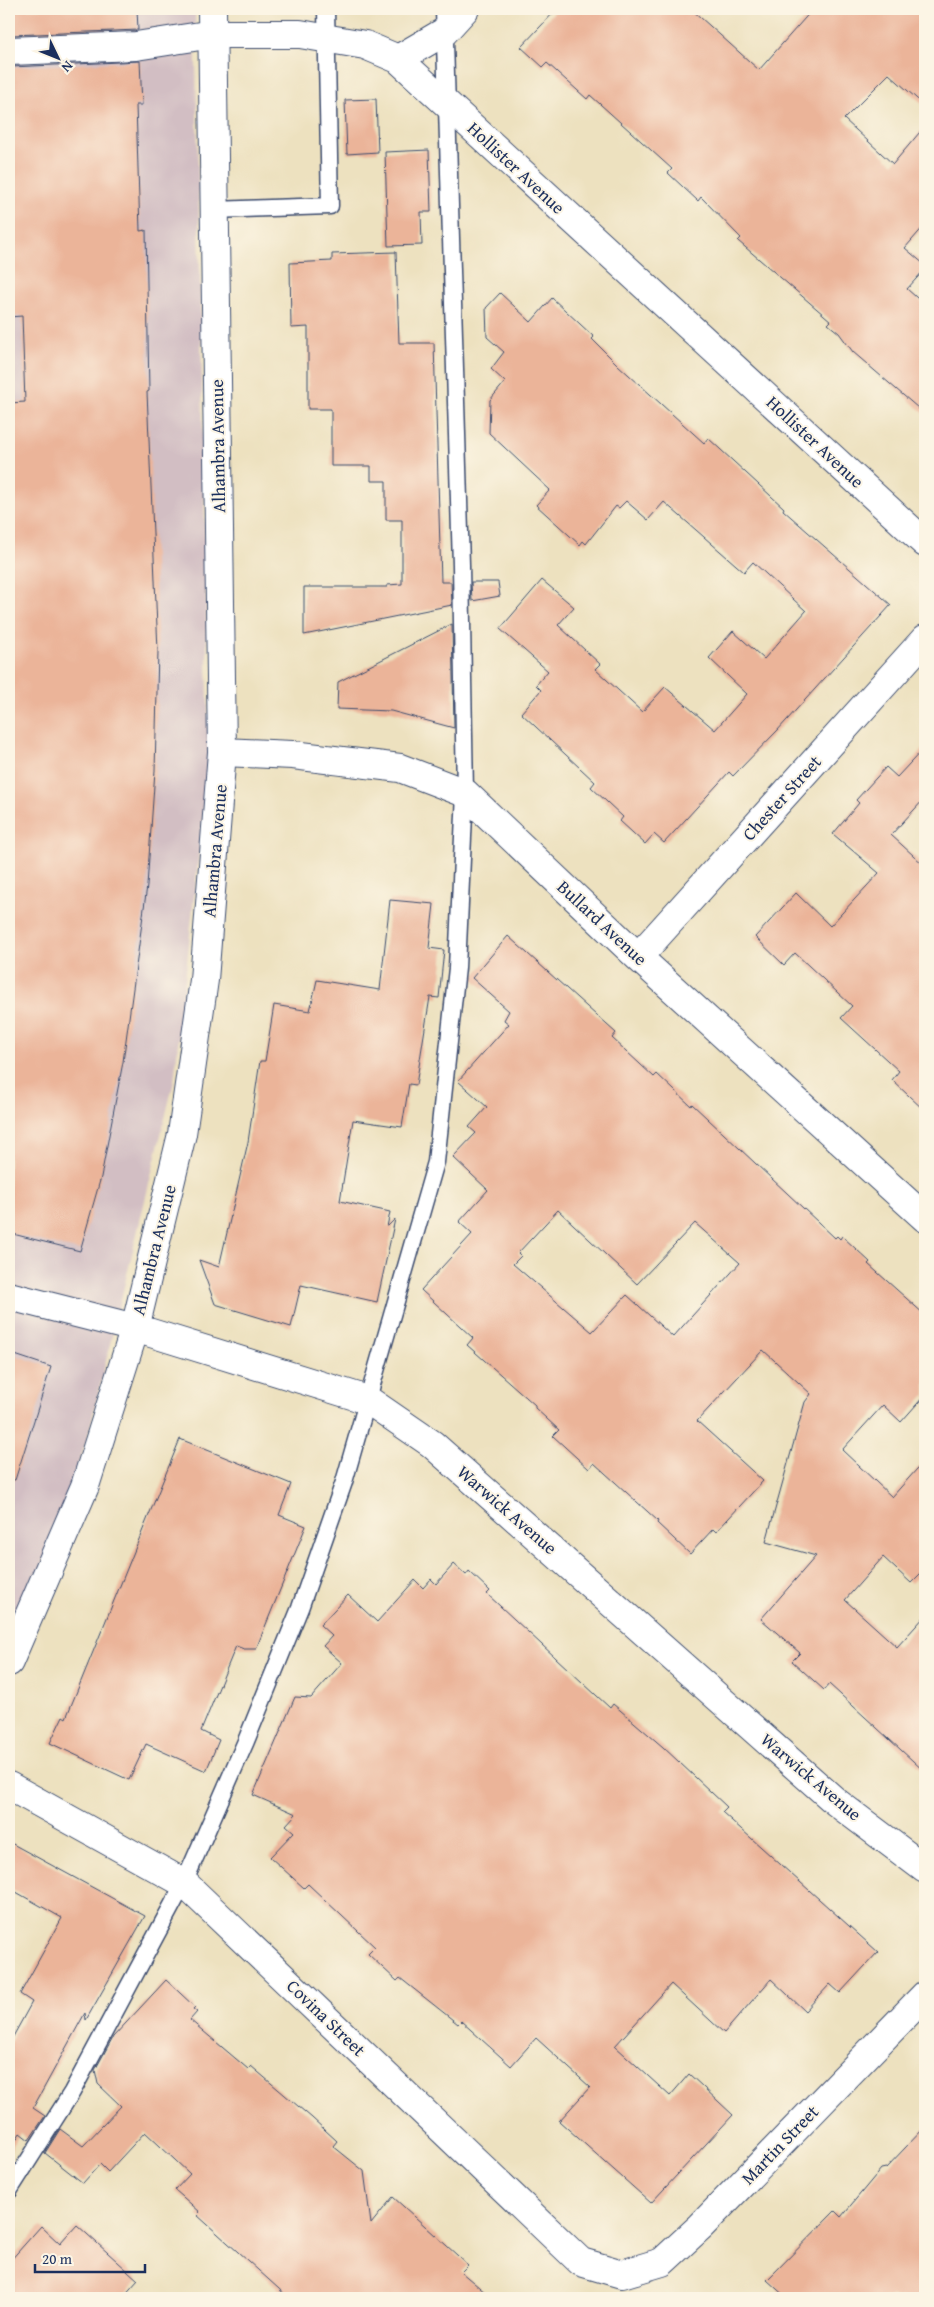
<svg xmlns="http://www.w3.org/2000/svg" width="934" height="2307" font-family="'Gentium Book Plus',serif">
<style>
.industrial{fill:#d2bec3}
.building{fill:#ebb499;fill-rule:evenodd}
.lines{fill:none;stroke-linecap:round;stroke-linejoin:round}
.lane-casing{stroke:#3a4a6d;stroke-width:19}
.street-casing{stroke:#3a4a6d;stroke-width:30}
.secondary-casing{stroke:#3a4a6d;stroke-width:30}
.lane{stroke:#fff;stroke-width:16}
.street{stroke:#fff;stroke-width:28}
.secondary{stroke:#fff;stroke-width:28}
.labels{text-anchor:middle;stroke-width:4;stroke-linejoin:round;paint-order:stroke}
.street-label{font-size:18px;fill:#1b2f5e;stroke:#fcf5e5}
</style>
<rect width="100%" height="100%" fill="#fcf5e5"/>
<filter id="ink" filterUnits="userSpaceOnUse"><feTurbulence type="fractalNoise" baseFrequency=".02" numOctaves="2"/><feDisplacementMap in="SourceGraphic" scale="10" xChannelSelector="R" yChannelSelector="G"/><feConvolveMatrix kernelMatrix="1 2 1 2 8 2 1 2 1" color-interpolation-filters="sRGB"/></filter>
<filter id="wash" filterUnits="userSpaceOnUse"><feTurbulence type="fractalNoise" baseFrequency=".0096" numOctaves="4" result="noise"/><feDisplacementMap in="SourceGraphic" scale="20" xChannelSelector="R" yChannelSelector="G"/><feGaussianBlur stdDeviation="1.12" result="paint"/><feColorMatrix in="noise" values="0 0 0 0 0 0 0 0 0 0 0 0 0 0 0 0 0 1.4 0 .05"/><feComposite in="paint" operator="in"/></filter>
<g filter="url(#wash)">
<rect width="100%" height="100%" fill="#ede1bf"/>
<path class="industrial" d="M9 9H195L209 760 174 1081 87 1439 23 1620 9 1649Z"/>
<g id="blocks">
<path class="building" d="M10 9H137L138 30 11 35Z
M557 9H691L759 70 813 9H925V106L889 74 844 119 893 164 925 126V225L905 248 925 265V269L907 289 925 305V414L853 352 839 333 828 324 831 321 738 241 741 238 701 197 698 201 668 173 672 169 590 95 587 99 547 63 543 67 521 47Z
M140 61 142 105H136L140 231 146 230 149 391 147 392 158 651 155 771 147 886 123 1062 101 1177 80 1251 9 1233V403L25 402 22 316 9 317V108H14L12 67Z
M376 99 378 152 347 154 345 100Z
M429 150 431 212H421L422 245 388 246 385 152Z
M396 252 399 343H434L441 582H451L452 605 304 635V587H387V585L402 584V520H386V481H371V466H331V409H308V327L291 328 290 263 332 261V254Z
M500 293 531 322 552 298 594 337 592 339 618 365 704 443 708 438 784 508 783 510 891 605 777 731 733 776 729 772 664 843 654 834 645 844 620 821 623 817 591 787 595 782 521 713 541 690 536 685 548 671 500 629 542 580 574 607 558 625 600 664 595 669 642 712 665 687 715 730 747 694 709 658 733 631 764 659 806 611 753 562 744 572 664 502 648 520 626 501 619 508 616 506 586 544 583 541 580 545 536 505 550 490 489 433 490 400 505 382 491 369 504 352 487 337 486 308Z
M471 582H498L500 596 472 601Z
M452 624 454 728 391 711 337 709 338 682Z
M925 747V798L891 835 925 866V1111L892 1080 899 1071 841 1018 852 1006 795 953 784 965 755 937 796 893 830 926 879 873 833 834 859 803 856 800 886 767 897 777Z
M390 900 434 904 429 948 444 950 439 998 430 997 416 1085 409 1084 402 1127 353 1120 340 1201 390 1212 387 1227 395 1219 377 1302 301 1285 291 1327 215 1304 199 1260 219 1267 248 1142 260 1061H265L274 1005 310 1011 317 980 380 990Z
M508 936 616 1033 612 1038 654 1077 657 1074 691 1106 692 1104 835 1238 837 1236 840 1239 842 1236 870 1262 868 1264 925 1315V1395L901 1422 883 1405 842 1450 892 1497 925 1460V1569L911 1583 883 1557 845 1600 897 1647 925 1616V1772L829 1684 824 1690 792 1661 800 1653 761 1619 816 1556 766 1542 805 1402 811 1394 763 1350 697 1421 763 1481 716 1532 713 1529 690 1554 657 1523 658 1521 594 1463 589 1469 553 1436 559 1430 535 1408V1405L467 1345 473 1338 421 1290 472 1234 459 1222 488 1190 453 1157 476 1133 469 1127 487 1107 458 1081 509 1024 504 1020 509 1011 472 978ZM558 1210 637 1284 695 1223 740 1263 673 1337 627 1295 592 1332 513 1264 521 1256 518 1253Z
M9 1353 51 1367 15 1480 9 1479Z
M180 1439 291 1484 279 1515 306 1526 256 1649H244L236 1646 201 1731 219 1740 206 1771 146 1744 129 1780 50 1743 63 1716 66 1718Z
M454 1564 466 1575 469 1571 490 1591 487 1594 610 1708 613 1704 663 1747 727 1807 722 1812 878 1952 840 1993 830 1984 805 2011 771 1979 724 2033 671 1984 615 2046 670 2096 689 2074 733 2115 651 2203 559 2121 590 2087 536 2038 511 2066 461 2021 458 2024 400 1978 397 1981 368 1954 375 1947 308 1884 304 1888 270 1857 294 1832 286 1825 296 1814 253 1795 295 1697 311 1698 342 1663 323 1646 332 1636 320 1625 348 1595 377 1622 415 1580 423 1588 431 1579 436 1584Z
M9 1842 145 1916 86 2020 85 2013 33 2108 45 2116 29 2140 20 2133 9 2152V2044L32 2002 20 1994 62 1918 9 1888Z
M166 1980 195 2007 193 2009 197 2012 190 2020 248 2069 251 2066 312 2118 337 2141 333 2146 364 2171 371 2224 393 2197 468 2265 461 2272 492 2298H289L197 2215 200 2212 175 2190 190 2174 145 2132 108 2172 100 2164 83 2183 45 2153 60 2129 83 2146 121 2106 98 2084 95 2070 113 2037Z
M925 2127V2298H787L767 2280 835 2211 841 2217 881 2169 886 2168Z
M77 2225 138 2280 122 2298H9V2262L41 2226 60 2244Z"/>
</g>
</g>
<g filter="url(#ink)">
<use href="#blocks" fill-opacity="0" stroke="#3a4a6d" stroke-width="1"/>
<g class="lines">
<g class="lane-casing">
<path id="lane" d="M215 210 330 206 326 9
M9 2191 72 2092 184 1883 246 1741 300 1608 344 1482 436 1162 457 968 465 793 461 565 444 9"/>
</g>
<g class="street-casing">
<path id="street" d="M9 51 136 46 213 34H300L365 45 398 59 925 543
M398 59 444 32 465 9
M222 752 293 755 400 768 465 793 638 957 925 1218
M638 957 925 639
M9 1296 135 1328 368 1400 432 1444 836 1802 925 1869
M9 1786 184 1883 581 2262 622 2274 662 2262 701 2226 925 1995"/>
</g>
<g class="secondary-casing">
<path id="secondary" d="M9 1662 85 1486 135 1328 182 1134 204 980 222 752 212 9"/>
</g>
<use href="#lane" class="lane"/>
<use href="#street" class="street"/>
<use href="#secondary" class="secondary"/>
</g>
</g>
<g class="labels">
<g class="street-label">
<text transform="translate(516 168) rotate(43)" y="6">Hollister Avenue</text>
<text transform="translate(815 442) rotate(43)" y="6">Hollister Avenue</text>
<text transform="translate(218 446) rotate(-91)" y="6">Alhambra Avenue</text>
<text transform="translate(782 798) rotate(-48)" y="6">Chester Street</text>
<text transform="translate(215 851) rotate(-85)" y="6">Alhambra Avenue</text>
<text transform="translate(602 923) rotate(43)" y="6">Bullard Avenue</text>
<text transform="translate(154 1250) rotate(-76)" y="6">Alhambra Avenue</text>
<text transform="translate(507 1510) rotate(41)" y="6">Warwick Avenue</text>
<text transform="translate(811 1777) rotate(40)" y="6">Warwick Avenue</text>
<text transform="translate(326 2018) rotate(44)" y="6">Covina Street</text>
<text transform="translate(780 2145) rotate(-46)" y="6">Martin Street</text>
</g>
</g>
<rect width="934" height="2307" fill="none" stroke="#fcf5e5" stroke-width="30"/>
<g transform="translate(58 58) rotate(133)" stroke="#fcf5e5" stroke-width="4" paint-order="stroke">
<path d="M0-4L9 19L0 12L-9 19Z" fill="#1b2f5e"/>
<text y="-8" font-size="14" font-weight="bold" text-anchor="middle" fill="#1b2f5e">N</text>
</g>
<path d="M35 2264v8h110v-8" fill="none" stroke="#1b2f5e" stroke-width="2.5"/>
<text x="42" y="2264" font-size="15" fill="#1b2f5e" stroke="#fcf5e5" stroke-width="4" paint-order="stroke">20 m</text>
</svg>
